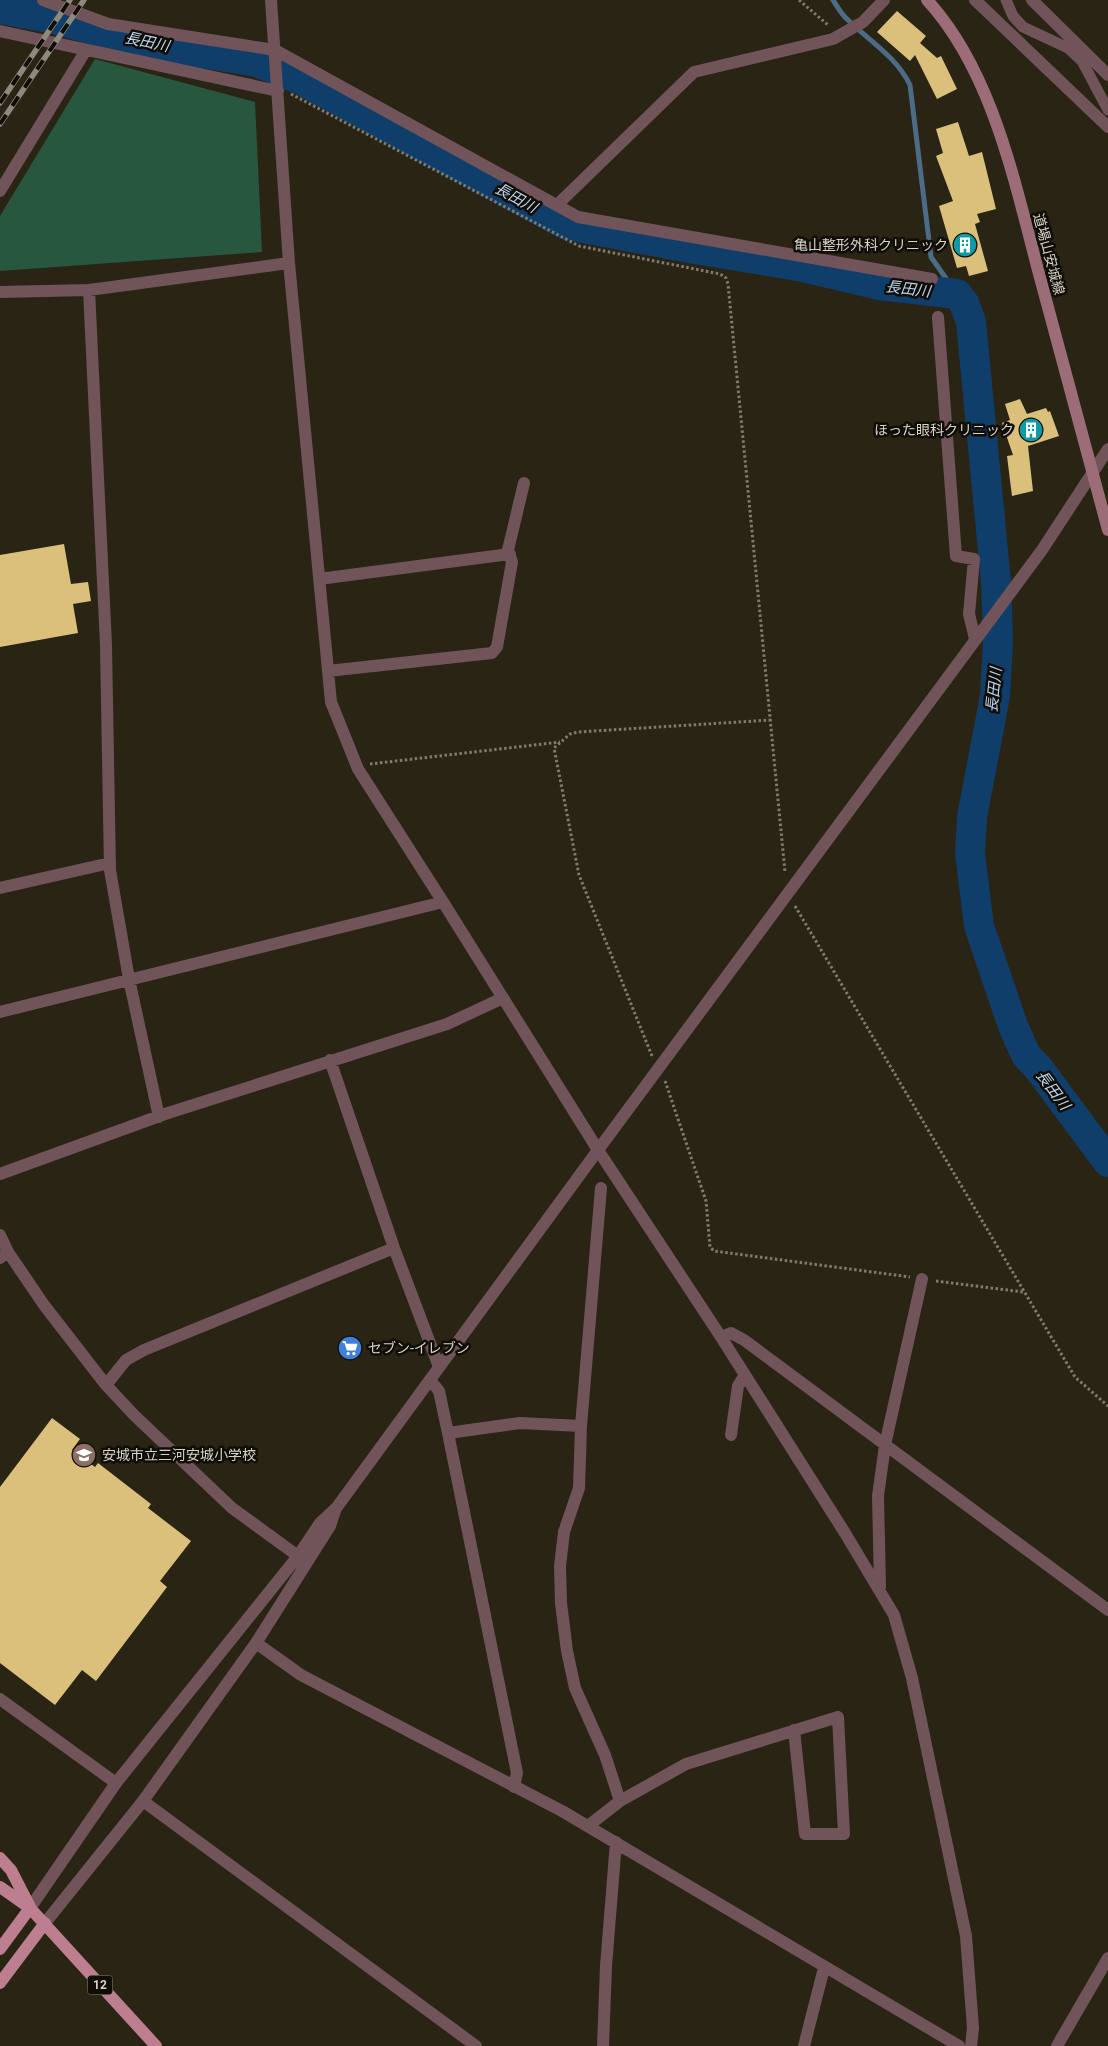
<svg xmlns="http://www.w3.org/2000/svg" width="1108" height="2046" font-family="Roboto,'Noto Sans JP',sans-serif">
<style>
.green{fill:#28573f}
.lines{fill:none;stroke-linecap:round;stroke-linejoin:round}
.stream{stroke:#4b6b87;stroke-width:5}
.river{stroke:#103e6b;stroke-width:30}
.building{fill:#dbc07c}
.path{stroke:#807b6f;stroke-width:3;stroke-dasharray:2.5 2.5;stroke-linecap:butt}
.pedestrian{stroke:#71535a;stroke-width:11}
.minor{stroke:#71535a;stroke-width:12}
.tertiary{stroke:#71535a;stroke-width:12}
.secondary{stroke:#9c6c78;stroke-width:12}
.primary{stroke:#bd7f8f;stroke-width:12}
.rail-casing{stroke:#8d897c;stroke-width:5.5}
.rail{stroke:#100d07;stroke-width:4;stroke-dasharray:11;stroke-linecap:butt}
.labels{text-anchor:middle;stroke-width:5;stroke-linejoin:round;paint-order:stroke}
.shield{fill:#100d07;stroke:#9b988f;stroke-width:1}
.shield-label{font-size:12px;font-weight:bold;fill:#d6d3c9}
.poi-label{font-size:14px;fill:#d6d3c9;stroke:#100d07;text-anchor:end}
.street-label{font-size:14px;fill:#d6d3c9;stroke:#100d07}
.water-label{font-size:15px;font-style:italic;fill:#bdd6f3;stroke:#100d07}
</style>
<rect width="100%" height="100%" fill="#2a2415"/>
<path class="green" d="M95 59 255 102 262 252 0 271V216Z"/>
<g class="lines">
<path class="stream" d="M833 0C837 6 841 14 847 19 869 41 896 56 910 85L931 257 957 294"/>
<path class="river" d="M0 9 50 18 147 44 257 62 303 81 567 225 695 249 798 266 879 285 957 294 964 303 971 322 996 582 998 641 995 696 972 817 970 854 979 926 1013 1026 1026 1055 1039 1069 1108 1162"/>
</g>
<path class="building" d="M897 11 926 36 920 43 937 58 941 56 957 89 937 99 915 55 910 61 877 32Z
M958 122 969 156 982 152 996 209 977 214 980 222 975 224 988 271 969 276 966 266 957 268 939 206 953 201 936 156 943 153 936 129Z
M1020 399 1027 414 1046 408 1048 412 1050 411 1059 436 1028 446 1033 491 1012 496 1007 456 1013 455 1002 423 1010 420 1005 404Z
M64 544 71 584 88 582 91 601 73 604 78 633 0 647V555Z
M52 1418 80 1439 72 1450 95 1467 98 1463 151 1504 148 1508 191 1541 160 1581 167 1587 96 1681 82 1670 55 1705 0 1663V1487Z"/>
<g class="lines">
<path class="path" d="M799 0 828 25
M291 94 579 246 720 274 726 278 728 284 785 872
M370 764 560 742
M795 906 1075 1377 1108 1406
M652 1056 579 875 554 748 570 734 578 732 771 720
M665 1081 706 1201 710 1247 714 1251 910 1277
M936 1281 1023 1292"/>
<path class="pedestrian" d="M1006 0 1013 16 1023 27 1068 48 1082 61 1108 110"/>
<path class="minor" d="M43 0 108 24 275 50 578 217 932 279
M975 0 1108 127
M1032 0 1108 75
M0 31 278 91
M0 191 86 50
M558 204 694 72 833 39 863 22 884 0
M89 290 106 645 110 870 129 979 159 1117
M0 292 89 290 289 263
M938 317 956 556 974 559 969 614 975 639
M319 579 510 554
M328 671 492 653 497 647 512 562 508 550 524 483
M0 888 110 863
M0 1012 443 902 358 769 331 702 289 263 271 0
M330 1060 394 1248 439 1367
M598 1150 721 1337 845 1533 894 1615 912 1678 966 1936 973 2028 971 2046
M0 1174 165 1114 447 1024 503 998
M601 1188 581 1426 579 1488 564 1532 560 1566 561 1603 567 1651 575 1688 605 1755 620 1801
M0 1235 8 1252 0 1258
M8 1252 44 1305 106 1385 134 1415 232 1508 298 1556
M721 1337 731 1333 744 1340 1108 1610
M430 1380 439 1391 448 1433 517 1773 514 1787
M106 1385 126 1360 144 1350 394 1248
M448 1433 520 1423 581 1426
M731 1435 738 1386 745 1375
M880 1587 878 1496 885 1445 922 1279
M256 1643 301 1675 562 1811 959 2046
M0 1699 116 1783
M143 1801 476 2046
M588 1826 620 1801 686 1764 838 1717 844 1834H805L794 1730
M603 2046 606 1966 616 1842
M804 2046 824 1968
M1057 2046 1108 1958"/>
<path class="tertiary" d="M443 902 598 1150
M30 1908 116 1783 298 1556 320 1523 337 1507 598 1150 1042 550 1108 449
M45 1923 143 1801 256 1643 330 1526 335 1511"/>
<path class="secondary" d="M927 0C995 74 1016 190 1042 285 1064 367 1086 448 1108 530"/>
<path class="primary" d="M0 1858 11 1870 30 1907
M0 1887 30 1908 156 2046
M0 1949 30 1908
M0 1983 45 1923"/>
<g class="rail-casing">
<path id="rail" d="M0 103 70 0
M0 124 84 0"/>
</g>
<use href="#rail" class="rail"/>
</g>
<defs>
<g id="building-disc" transform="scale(1.25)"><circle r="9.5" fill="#0f9aa8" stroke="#100d07"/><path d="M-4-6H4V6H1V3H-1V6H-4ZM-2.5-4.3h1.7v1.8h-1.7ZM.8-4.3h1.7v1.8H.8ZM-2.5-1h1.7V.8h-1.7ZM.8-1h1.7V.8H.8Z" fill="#fff"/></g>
<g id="supermarket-disc" transform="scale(1.25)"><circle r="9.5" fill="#3f7fe0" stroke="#100d07"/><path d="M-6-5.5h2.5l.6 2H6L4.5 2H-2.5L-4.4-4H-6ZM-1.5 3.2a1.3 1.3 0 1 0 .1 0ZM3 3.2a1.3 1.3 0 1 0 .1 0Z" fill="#fff"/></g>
<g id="school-disc" transform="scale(1.25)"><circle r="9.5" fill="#8d6e63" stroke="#100d07"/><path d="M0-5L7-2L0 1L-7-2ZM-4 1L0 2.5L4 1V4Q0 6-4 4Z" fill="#fff"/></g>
</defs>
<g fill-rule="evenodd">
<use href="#building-disc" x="965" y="245"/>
<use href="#building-disc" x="1031" y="430"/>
<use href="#supermarket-disc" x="350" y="1348"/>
<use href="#school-disc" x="84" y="1455"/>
</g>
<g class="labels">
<rect class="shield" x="87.5" y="1975.5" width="25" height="19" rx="4"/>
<g class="shield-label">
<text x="100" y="1989">12</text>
</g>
<g class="poi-label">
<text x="948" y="250">亀山整形外科クリニック</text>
<text x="1014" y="435">ほった眼科クリニック</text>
<text x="368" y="1353" text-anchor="start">セブン-イレブン</text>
<text x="102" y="1460" text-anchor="start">安城市立三河安城小学校</text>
</g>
<g class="street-label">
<text transform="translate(1049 254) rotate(75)" y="5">道場山安城線</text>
</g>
<g class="water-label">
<text transform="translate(147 42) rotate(12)" y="5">長田川</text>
<text transform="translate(516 198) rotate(29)" y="5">長田川</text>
<text transform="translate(908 289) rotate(7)" y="5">長田川</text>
<text transform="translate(994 690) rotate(-84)" y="5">長田川</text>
<text transform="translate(1053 1090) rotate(53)" y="5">長田川</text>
</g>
</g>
</svg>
